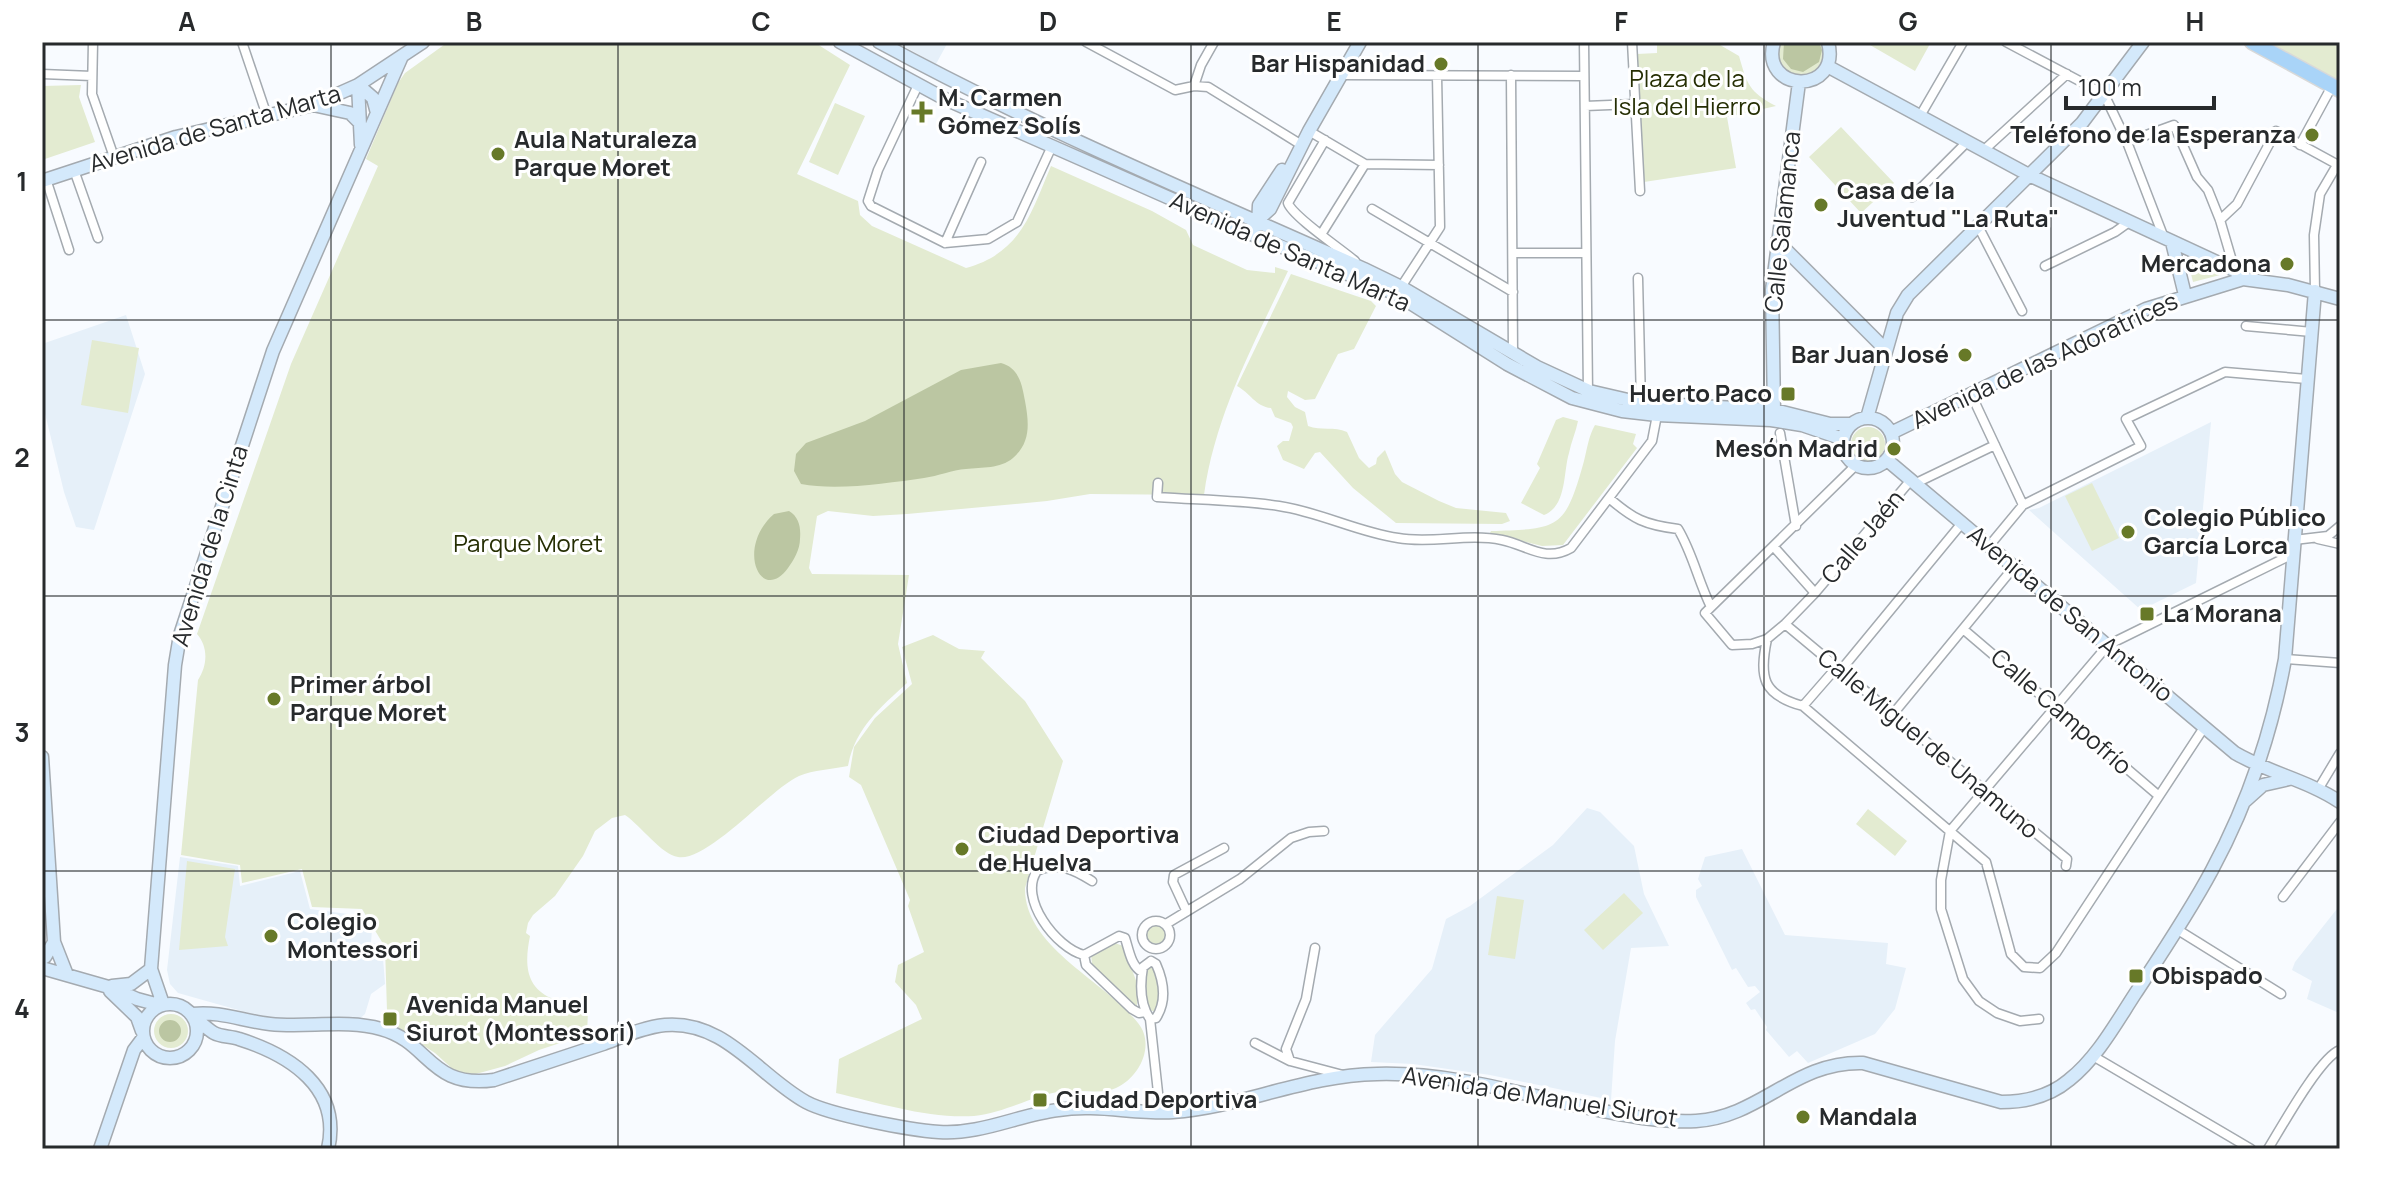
<svg xmlns="http://www.w3.org/2000/svg" width="2382" height="1191" font-family="Manrope,sans-serif">
<style>
.built{fill:#e6f0f9}
.green{fill:#e3ebd1}
.water{fill:#bbc6a2}
.lines{fill:none;stroke-linecap:round;stroke-linejoin:round}
.street-casing{stroke:#a4aab0;stroke-width:11}
.secondary-casing{stroke:#a4aab0;stroke-width:15}
.primary-casing{stroke:#d8d9d9;stroke-width:17}
.street{stroke:#fff;stroke-width:8}
.secondary{stroke:#d4e9fb;stroke-width:12}
.primary{stroke:#a9d4f8;stroke-width:14}
.grid{fill:none;stroke:#272a2c;stroke-width:2;stroke-opacity:0.55}
.poi-dot{fill:#677928;stroke:#fff;stroke-width:3}
.labels{text-anchor:middle;stroke-width:6;stroke-linejoin:round;paint-order:stroke}
.poi-label{font-size:24px;font-weight:bold;fill:#272a2c;stroke:#fff;text-anchor:start}
.park-label{font-size:24px;fill:#252e03;stroke:#fff}
.street-label{font-size:24px;fill:#272a2c;stroke:#fff}
.neatline{fill:none;stroke:#272a2c;stroke-width:3}
.grid-label{font-size:26px;text-anchor:middle;font-weight:bold;fill:#272a2c}
</style>
<rect width="100%" height="100%" fill="#f8fbff"/>
<path class="built" d="M896 42H948L936 64Z
M126 315 145 374 94 530 76 527 64 492 42 401V344Z
M2211 422 2196 583 2141 610 2029 510 2039 508Z
M1587 808 1600 812 1634 846 1644 894 1669 946 1631 948 1615 1041 1611 1100 1490 1075 1413 1064 1371 1062 1375 1035 1432 969 1446 919 1470 906 1553 845Z
M1742 849 1785 935 1888 943 1886 964 1906 968 1895 1009 1875 1034 1808 1063 1797 1051 1789 1057 1766 1030 1767 1027 1755 1009 1751 1010 1746 1003 1760 992 1755 986 1748 987 1736 968 1732 970 1696 897V890L1702 886 1698 879 1705 857Z
M180 857 238 866 240 886 300 871 310 909 363 916 364 927 372 929 371 943 382 945 385 984 371 994 365 1014 357 1021 274 1020 178 993 170 984 167 970Z
M2340 905V1018L2337 1017 2339 1013 2307 999 2312 981 2292 970 2295 962Z"/>
<path class="green" d="M448 42H814L850 65 797 174 858 201 860 215 872 226 966 268C1021 253 1031 213 1051 166L1152 211 1186 230 1193 245 1247 270 1275 273V267L1288 271C1254 344 1215 415 1204 495L1090 494 1047 501 907 514 873 516 828 511 817 516 809 568 812 574 909 575 898 644 907 683C880 708 855 728 848 766 833 769 813 770 799 776 769 790 708 862 678 857 662 855 640 825 625 815L612 818 595 831 583 856 555 896 533 915 528 923 526 933 530 936C525 961 524 986 551 998 563 1004 576 1005 588 1011L587 1034 539 1050 505 1066 472 1075 457 1073 435 1053 401 1031 387 1011 385 947 362 909 312 907 302 869 242 883 240 865 181 855 198 680C207 666 209 648 197 634L291 364 378 166 366 159 398 83 405 73Z
M1657 42H1715L1739 56C1747 84 1749 92 1776 106L1727 117 1736 168 1644 182 1637 54 1657 53Z
M1775 42H1826L1824 66 1803 80 1780 70Z
M1868 42H1931L1915 71 1870 45Z
M2259 42H2340V85Z
M81 85 79 97 95 142 42 160V86Z
M835 103 865 116 838 175 809 162Z
M1841 127 1894 183 1861 213 1809 157Z
M2187 258 2219 273 2220 275 2193 282Z
M1291 274 1371 301 1376 306 1354 349 1338 354 1315 399 1305 400 1288 391 1287 397 1295 407 1305 412 1308 426C1321 431 1334 426 1347 432L1359 458 1369 468 1376 464 1377 458 1385 450 1395 474 1402 482 1439 501 1456 508 1506 513 1510 521 1502 524 1396 523 1353 488 1320 452 1315 453 1304 469 1283 460 1277 446 1283 441H1289L1293 427 1291 423 1275 417 1271 408C1256 407 1249 392 1237 386Z
M92 340 139 348 128 413 81 405Z
M1563 417 1578 421C1576 432 1571 442 1569 453 1563 473 1567 506 1544 515L1521 503 1540 468 1537 464 1556 420Z
M1595 425 1636 434 1633 444 1637 448 1563 545 1542 546 1490 533 1491 531C1560 529 1565 529 1584 461 1587 449 1589 435 1595 425Z
M1851 444a17 17 0 1 1 34 0a17 17 0 1 1-34 0Z
M2092 483 2119 538 2092 551 2065 496Z
M933 635 959 649 985 651 981 658 1025 701 1063 761 1025 888C1024 947 1105 981 1138 1023 1156 1045 1139 1078 1116 1088 1101 1095 1078 1089 1062 1091 1032 1096 1004 1113 974 1116 929 1119 879 1103 836 1093L839 1059 922 1019 916 1005 895 982 898 965 924 952 908 906 910 900 861 785 849 777 854 747 875 718 912 684 902 647Z
M1868 809 1907 841 1895 856 1856 824Z
M187 861 235 869 225 937 228 946 179 950Z
M1624 893 1643 913 1603 950 1584 930Z
M1497 896 1524 900 1515 959 1488 955Z
M1145 935a11 11 0 1 1 22 0a11 11 0 1 1-22 0Z
M1115 943 1123 946 1137 983V1006H1134L1092 964 1091 954Z
M1150 967 1156 969 1162 994 1156 1012 1149 1010 1145 991 1146 970Z
M154 1031a17 17 0 1 1 34 0a17 17 0 1 1-34 0Z"/>
<path class="water" d="M1784 42H1819L1822 50 1819 62 1803 72 1791 69 1783 59Z
M1001 363C1019 368 1022 384 1025 401 1029 423 1031 442 1013 458 1000 469 982 467 966 469 952 470 938 476 924 478 888 483 837 491 801 484L794 471 796 454 806 443 865 421 961 370Z
M789 511C799 517 801 527 800 539 800 549 794 560 788 568 761 605 735 548 774 514Z
M159 1031a11 11 0 1 1 22 0a11 11 0 1 1-22 0Z"/>
<g class="lines">
<g class="street-casing">
<path id="street" d="M93 42 92 94 114 157
M242 42 267 116
M1086 42 1175 90 1194 86 1208 87 1300 144
M1584 42 1588 393
M1632 42 1640 191
M2006 42 2104 94 2127 142 2164 238
M42 74 92 76
M1342 75 1584 76
M1511 75 1513 353
M918 85 878 170 868 201 871 206 945 243 988 239 1017 222 1052 146
M1194 86 1201 65 1214 42
M1585 106 1635 104
M1920 116 1963 42
M1309 131 1365 164 1439 165
M1325 140 1288 203C1292 216 1341 249 1355 261
M2127 142 2174 125 2197 177 2208 190 2220 220 2235 271
M2300 145 2332 86
M1984 150 2067 74
M74 170 98 238
M46 179 69 250
M1912 197 1967 142
M1372 209 1513 292
M2220 220 2237 204 2276 131 2340 166
M1978 226 2022 311
M1322 233 1365 164
M945 243 981 162
M1513 253H1586
M2045 266 2115 232 2129 222
M1638 278 1641 403
M1401 287 1440 227 1437 76
M2315 291 2314 235 2320 194 2337 165
M2246 326 2312 332
M1971 394 2023 505
M1780 433 1796 526
M1855 466 1705 613 1732 645 1752 644 1767 639 1785 624 1815 593 1910 481
M1158 483 1157 497C1198 500 1239 500 1279 506 1320 512 1357 532 1398 538 1431 544 1467 533 1502 540 1527 545 1545 563 1571 548L1652 441 1657 415
M1914 484 1995 445
M1609 498C1633 519 1645 525 1678 529 1693 554 1698 581 1711 607
M2318 539 2340 544
M2294 540 2328 536 2340 526
M1989 546 2023 505 2141 446 2126 419 2225 372 2307 379
M1774 547 1815 593
M1785 624 2067 859 2066 866
M1963 629 2159 796
M1767 639C1759 677 1762 695 1803 706L1986 862 2011 954 2024 967 2040 968 2056 953 2205 726
M2285 659 2340 663
M1841 670 1962 523
M1803 706 1837 667
M1893 714 2014 567
M2319 788 2340 753
M1092 881C1075 870 1057 861 1037 871 1018 898 1056 948 1084 955L1119 936 1125 938C1129 950 1131 966 1142 972
M2283 897 2340 822
M1186 910 1173 882 1174 875 1224 848
M1142 935a14 14 0 1 1 28 0a14 14 0 1 1-28 0Z
M1166 924 1240 879 1291 838 1309 832 1324 831
M2178 930 2281 994
M1084 955 1086 965 1132 1009 1139 1013 1145 1012
M1151 961 1143 967C1140 984 1140 1004 1150 1019L1160 1111
M1150 1019 1156 1018C1167 1001 1164 982 1156 964L1151 961
M2039 1019 2020 1021 1997 1013 1979 1001 1963 979 1941 909V880L1950 831 2108 645 2293 554
M1255 1043 1290 1061 1343 1075
M2093 1056 2251 1149
M1290 1061 1286 1049 1306 999 1315 948
M2268 1149C2281 1128 2320 1057 2340 1050"/>
</g>
<g class="secondary-casing">
<path id="secondary" d="M840 42 945 99 1244 231 1396 294 1507 364 1572 398 1622 411 1657 415 1771 420 1802 425 1843 439
M879 42C1037 128 1201 196 1364 269L1401 287 1537 367 1589 391 1641 403 1774 410 1830 424H1851
M1774 42C1759 93 1842 96 1828 42
M1827 66 2029 175 2236 271 2243 279
M358 85 361 145
M358 85 373 98 377 113
M313 105 350 113 360 123
M42 181 176 137 313 105 358 85 423 42
M1252 225 1270 209 1309 131 1360 42
M1258 225 1259 205 1282 170
M1777 241 1886 350
M2172 242 2185 295
M1774 410 1772 290 1799 82
M1843 443a25 25 0 1 1 50 0a25 25 0 1 1-50 0Z
M1867 418 1897 313 1908 295 2082 123 2143 42
M1891 433 2146 309 2243 279 2288 285 2340 299
M1887 460 2235 753C2269 773 2307 780 2340 802
M42 757 54 942 67 975
M2244 802 2263 785 2289 779
M42 958 45 957 54 942
M42 968 112 988 137 999 159 1005
M112 986 131 984 151 969
M110 991 137 1017 142 1031
M143 1031a27 27 0 1 1 54 0a27 27 0 1 1-54 0Z
M163 1004 151 969 175 665 180 635 273 351 402 56
M192 1014C222 1011 242 1021 270 1024 306 1028 346 1019 381 1029 430 1042 429 1089 494 1080 530 1068 566 1056 603 1044 622 1037 644 1027 665 1025 725 1020 759 1076 806 1102 830 1115 910 1130 939 1132 980 1135 1018 1115 1058 1110 1096 1104 1135 1114 1173 1112 1242 1107 1306 1075 1377 1074 1446 1072 1516 1092 1583 1107 1620 1114 1658 1123 1696 1121 1761 1117 1794 1061 1863 1063L2001 1102C2025 1102 2050 1096 2069 1080 2097 1058 2116 1023 2135 994 2162 953 2189 913 2212 870 2247 805 2272 731 2285 659L2315 291
M194 1018C201 1022 207 1029 214 1033 221 1037 231 1036 239 1039 290 1055 342 1088 328 1149
M100 1149 134 1050 143 1038"/>
</g>
<g class="primary-casing">
<path id="primary" d="M2252 42 2340 90"/>
</g>
<use href="#street" class="street"/>
<use href="#secondary" class="secondary"/>
<use href="#primary" class="primary"/>
</g>
<path class="grid" d="M331 42V1149M618 42V1149M904 42V1149M1191 42V1149M1478 42V1149M1764 42V1149M2051 42V1149M42 320H2340M42 596H2340M42 871H2340"/>
<g class="poi-dot">
<circle cx="1441" cy="64" r="8"/>
<path d="M918 100h8v8h8v8h-8v8h-8v-8h-8v-8h8z"/>
<circle cx="2312" cy="135" r="8"/>
<circle cx="498" cy="154" r="8"/>
<circle cx="1821" cy="205" r="8"/>
<circle cx="2287" cy="264" r="8"/>
<circle cx="1965" cy="355" r="8"/>
<rect x="1780" y="386" width="16" height="16" rx="4"/>
<circle cx="1894" cy="449" r="8"/>
<circle cx="2128" cy="532" r="8"/>
<rect x="2139" y="606" width="16" height="16" rx="4"/>
<circle cx="274" cy="699" r="8"/>
<circle cx="962" cy="849" r="8"/>
<circle cx="271" cy="936" r="8"/>
<rect x="2128" y="968" width="16" height="16" rx="4"/>
<rect x="382" y="1011" width="16" height="16" rx="4"/>
<rect x="1032" y="1092" width="16" height="16" rx="4"/>
<circle cx="1803" cy="1117" r="8"/>
</g>
<g class="labels">
<g class="poi-label">
<text x="1425" y="72" text-anchor="end">Bar Hispanidad</text>
<text x="938" y="106">M. Carmen<tspan x="938" dy="28">Gómez Solís</tspan></text>
<text x="2296" y="143" text-anchor="end">Teléfono de la Esperanza</text>
<text x="514" y="148">Aula Naturaleza<tspan x="514" dy="28">Parque Moret</tspan></text>
<text x="1837" y="199">Casa de la<tspan x="1837" dy="28">Juventud "La Ruta"</tspan></text>
<text x="2271" y="272" text-anchor="end">Mercadona</text>
<text x="1949" y="363" text-anchor="end">Bar Juan José</text>
<text x="1772" y="402" text-anchor="end">Huerto Paco</text>
<text x="1878" y="457" text-anchor="end">Mesón Madrid</text>
<text x="2144" y="526">Colegio Público<tspan x="2144" dy="28">García Lorca</tspan></text>
<text x="2163" y="622">La Morana</text>
<text x="290" y="693">Primer árbol<tspan x="290" dy="28">Parque Moret</tspan></text>
<text x="978" y="843">Ciudad Deportiva<tspan x="978" dy="28">de Huelva</tspan></text>
<text x="287" y="930">Colegio<tspan x="287" dy="28">Montessori</tspan></text>
<text x="2152" y="984">Obispado</text>
<text x="406" y="1013">Avenida Manuel<tspan x="406" dy="28">Siurot (Montessori)</tspan></text>
<text x="1056" y="1108">Ciudad Deportiva</text>
<text x="1819" y="1125">Mandala</text>
</g>
<g class="park-label">
<text x="1687" y="87">Plaza de la<tspan x="1687" dy="28">Isla del Hierro</tspan></text>
<text x="528" y="552">Parque Moret</text>
</g>
<g class="street-label">
<text transform="translate(215 129) rotate(-16)" y="8">Avenida de Santa Marta</text>
<text transform="translate(1783 222) rotate(-84)" y="8">Calle Salamanca</text>
<text transform="translate(1290 252) rotate(24)" y="8">Avenida de Santa Marta</text>
<text transform="translate(2045 361) rotate(-25)" y="8">Avenida de las Adoratrices</text>
<text transform="translate(1863 537) rotate(-50)" y="8">Calle Jaén</text>
<text transform="translate(210 546) rotate(-73)" y="8">Avenida de la Cinta</text>
<text transform="translate(2070 614) rotate(40)" y="8">Avenida de San Antonio</text>
<text transform="translate(2061 712) rotate(41)" y="8">Calle Campofrío</text>
<text transform="translate(1928 744) rotate(40)" y="8">Calle Miguel de Unamuno</text>
<text transform="translate(1540 1097) rotate(9)" y="8">Avenida de Manuel Siurot</text>
</g>
</g>
<rect width="2382" height="1191" fill="none" stroke="#ffffff" stroke-width="88"/>
<path d="M2066 96v12h148v-12" fill="none" stroke="#272a2c" stroke-width="4"/>
<text x="2078" y="96" font-size="24" fill="#272a2c" stroke="#ffffff" stroke-width="6" paint-order="stroke">100 m</text>
<rect x="44" y="44" width="2294" height="1103" class="neatline"/>
<g class="grid-label">
<text x="187" y="31">A</text>
<text x="474" y="31">B</text>
<text x="761" y="31">C</text>
<text x="1048" y="31">D</text>
<text x="1334" y="31">E</text>
<text x="1621" y="31">F</text>
<text x="1908" y="31">G</text>
<text x="2195" y="31">H</text>
<text x="22" y="191">1</text>
<text x="22" y="467">2</text>
<text x="22" y="742">3</text>
<text x="22" y="1018">4</text>
</g>
</svg>
